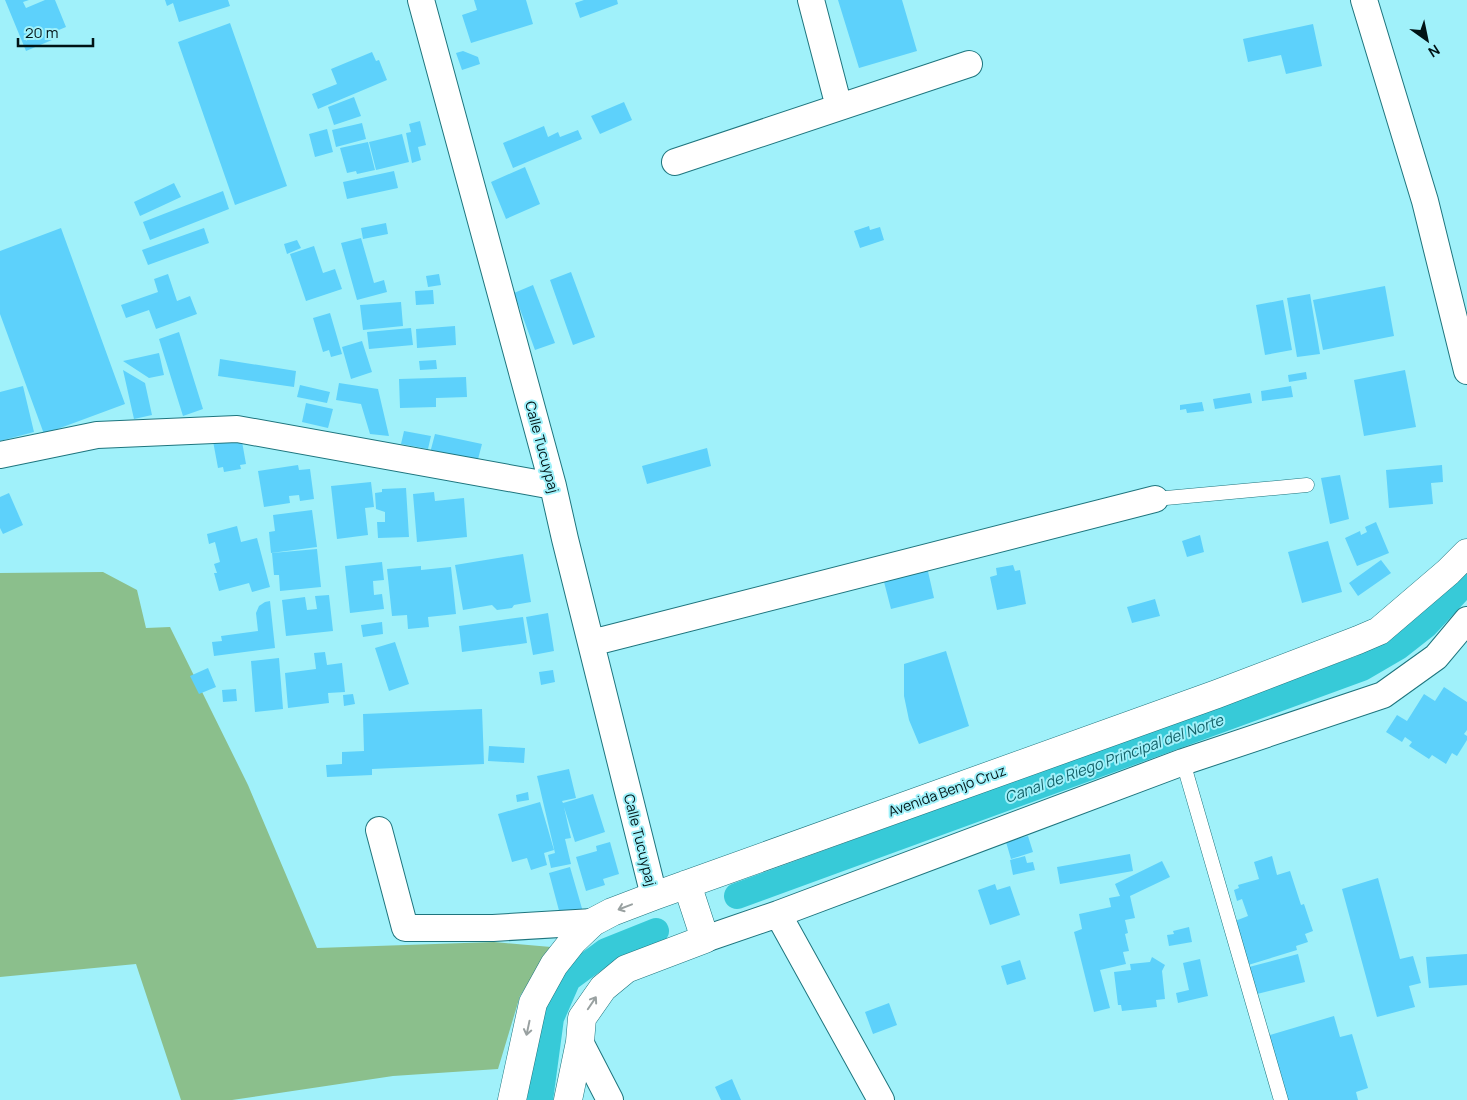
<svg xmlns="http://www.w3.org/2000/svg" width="1467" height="1100" font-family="Manrope,sans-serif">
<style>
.green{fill:#8bbf8c}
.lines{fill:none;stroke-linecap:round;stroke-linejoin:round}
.canal{stroke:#37cad8;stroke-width:26}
.building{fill:#5dd1fb}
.service-casing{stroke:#1e757e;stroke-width:15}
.minor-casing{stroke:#1e757e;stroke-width:28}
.tertiary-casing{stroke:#1e757e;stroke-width:29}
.service{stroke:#fff;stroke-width:14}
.minor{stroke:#fff;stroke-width:26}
.tertiary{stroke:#fff;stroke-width:28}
.oneway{stroke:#99a1a1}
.labels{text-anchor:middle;stroke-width:4;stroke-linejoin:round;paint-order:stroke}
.street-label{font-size:14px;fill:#001315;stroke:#a0f1fa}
.water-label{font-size:15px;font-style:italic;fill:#126168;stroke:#a0f1fa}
</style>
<rect width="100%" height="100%" fill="#a0f1fa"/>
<path class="green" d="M103 572 137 590 146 628 170 627 248 785 317 948 494 942 551 947 520 996 498 1069 393 1076 232 1100H181L136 964 0 977V573Z"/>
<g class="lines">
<path class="canal" d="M737 896 1362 668 1398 647 1426 625 1467 581
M540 1100 551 1018 568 979 606 951 656 931"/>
</g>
<path class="building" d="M5 0H29L23 2 26 8 45 0H55L66 27 49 34 52 40 26 51Z
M165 0H228L230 6 179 22 173 3 167 6Z
M474 0H526L533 24 471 43 462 15 477 10Z
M584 0H617L618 4 580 18 575 3Z
M838 0H902L917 51 859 68Z
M230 23 287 186 235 205 178 42Z
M1313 24 1322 66 1286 74 1281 55 1248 62 1243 39Z
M463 51 478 57 480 64 462 70 456 53Z
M372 52 376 61 379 60 387 80 318 109 312 94 337 84 331 69Z
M354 97 361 116 334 125 328 107Z
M624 102 632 120 600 134 591 116Z
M420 121 426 145 418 147 421 160 412 163 406 133 411 132 409 124Z
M362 123 366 139 336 147 332 130Z
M544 126 548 137 558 132 560 137 578 130 582 139 513 168 503 143Z
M327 129 333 152 315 157 309 134Z
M402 134 409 162 376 170 369 142Z
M368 142 375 170 357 174 356 171 347 173 340 148Z
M525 167 540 204 506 219 491 182Z
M394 171 398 188 347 199 343 182Z
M174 183 181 197 140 216 134 202Z
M223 191 229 209 150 240 143 222Z
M386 223 388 234 363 239 361 228Z
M869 226 870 230 880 227 884 240 860 248 854 231Z
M61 228 125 404 44 434 0 314V251Z
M204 228 209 243 148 265 142 250Z
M361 238 374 283 384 280 387 292 357 300 341 243Z
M297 240 301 248 287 254 284 244Z
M314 246 323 273 335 269 342 289 306 301 290 254Z
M571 272 595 337 573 345 550 280Z
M168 274 177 301 190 296 197 314 156 329 149 310 126 318 121 305 158 292 154 279Z
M439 274 441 285 428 287 426 276Z
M533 285 555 343 535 350 514 293Z
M1385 286 1394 336 1323 350 1313 300Z
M433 290 434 304 416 305 415 291Z
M1310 294 1320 354 1297 357 1287 298Z
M1283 300 1292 350 1265 355 1256 305Z
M401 302 403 326 363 330 360 305Z
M330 313 342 354 331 357 329 350 323 352 313 318Z
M455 326 456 345 417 348 416 329Z
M411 328 413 345 369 349 367 332Z
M179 332 203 409 183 416 159 339Z
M362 341 372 372 351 379 342 347Z
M159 353 164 375 149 378 123 361Z
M220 359 296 371 294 387 218 376Z
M436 360 437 369 420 370 419 361Z
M123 370 145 383 152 415 134 419Z
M1405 370 1416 427 1364 436 1354 380Z
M1306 372 1307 379 1289 382 1288 375Z
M466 377 467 397 436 398V407L400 408 399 379Z
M339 383 378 389 389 436 370 434 361 404 336 400Z
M300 385 330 392 327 403 297 397Z
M23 386 34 432 0 441V392Z
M1291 386 1293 397 1262 401 1261 391Z
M1250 393 1252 403 1215 409 1213 399Z
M1202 402 1204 411 1187 413 1186 409 1180 410V405Z
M306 403 333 409 328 428 302 422Z
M404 431 431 436 428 449 401 444Z
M435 434 482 444 477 463 430 453Z
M241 436 246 464 240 465 241 469 224 472 223 467 218 468 213 441Z
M707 448 711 466 647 484 642 466Z
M298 465 299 470 310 469 314 499 300 501 299 495 289 496 290 503 264 507 258 471Z
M1442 465 1443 482 1431 483 1433 504 1389 508 1386 470Z
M1340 475 1349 519 1330 524 1321 478Z
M371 482 374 507 365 508 368 535 337 539 331 486Z
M406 488 409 537 378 538 377 522H385V512L376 509 375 493 382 492V489Z
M434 492 435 501 464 498 467 537 417 542 413 494Z
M9 493 23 525 3 534 0 528V497Z
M312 510 317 547 271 553 269 532 275 531 273 515Z
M1376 522 1389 553 1357 566 1345 538 1360 531 1361 535 1367 532 1365 527Z
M237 526 241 542 257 538 270 587 252 592 249 583 219 591 214 573H217L214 564 220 562 215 542 209 544 207 534Z
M1200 535 1204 552 1187 557 1182 541Z
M1328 541 1342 592 1302 603 1288 552Z
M317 549 321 587 280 591 279 575H274L272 553Z
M523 554 531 602 514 605 512 608 497 610 492 605 463 610 455 565Z
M1381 560 1391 573 1358 596 1349 583Z
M382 562 384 580 373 581 374 595 382 594 384 609 350 613 345 566Z
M1013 565 1015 571 1020 570 1026 604 997 610 990 577 997 575 996 568Z
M421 566V570L451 567 456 614 428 617 429 627 408 629 407 615 392 616 387 569Z
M927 567 934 598 891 609 883 578Z
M329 595 333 631 286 636 282 600 305 597 307 610 317 609 315 596Z
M1155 599 1160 616 1132 623 1127 607Z
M270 601 275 648 214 656 212 642 222 641 221 636 258 631 256 613 259 606 265 602Z
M548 613 554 651 533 655 526 617Z
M523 617 527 643 462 652 459 626Z
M382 622 383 634 363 637 361 625Z
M395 642 409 684 389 691 375 648Z
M946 651 969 726 919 744 909 720 904 696V664Z
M325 652 327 665 342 663 345 692 328 693 329 703 288 708 285 673 316 669 314 653Z
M279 658 283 709 255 712 251 661Z
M208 668 216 687 199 694 190 676Z
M553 670 555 682 541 685 539 672Z
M1444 687 1467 702V730L1464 734 1467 736V740L1457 756 1452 753 1446 764 1432 755 1429 759 1409 746 1412 742 1405 737 1402 742 1386 732 1397 715 1407 721 1424 694 1435 701Z
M236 689 237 701 223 702 222 690Z
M353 694 355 704 344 706 343 695Z
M482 709 484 764 372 769V775L327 777 326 765 342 764V752L364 751 363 714Z
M489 746 525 748 524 763 488 761Z
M569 769 576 798 562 801 563 803 593 794 605 832 575 842 564 807 571 838 565 839 571 864 551 868 548 855 555 853 537 776Z
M528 792 529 800 517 802 516 795Z
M540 802 554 850 544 853 547 865 531 870 527 858 512 862 498 814Z
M1028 836 1033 852 1011 859 1006 842Z
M610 842 619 874 603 879 605 885 586 891 576 857 597 851 596 846Z
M1130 854 1133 871 1060 884 1057 867Z
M1025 856 1027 863 1033 862 1035 870 1013 875 1010 860Z
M1272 856 1277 875 1290 871 1301 905 1304 904 1313 931 1305 934 1308 942 1296 946 1297 950 1245 966 1235 921 1248 916 1242 899 1237 901 1234 890 1239 888 1238 885 1259 879 1254 862Z
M1162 861 1170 877 1130 896 1135 918 1125 920 1128 933 1125 934 1129 951 1123 952 1126 964 1100 970 1110 1008 1094 1012 1074 932 1082 929 1079 914 1111 907 1109 898 1120 896 1115 884Z
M570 867 583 912 561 918 549 873Z
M1378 878 1400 959 1413 956 1421 983 1409 986 1415 1007 1377 1017 1342 889Z
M995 884 997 890 1010 886 1020 915 990 925 978 890Z
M1189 927 1192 942 1169 946 1167 935 1174 934 1173 931Z
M1298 954 1305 982 1257 994 1249 967Z
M1467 954V985L1429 988 1426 957Z
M1152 957 1165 965 1162 971 1165 999 1156 1000 1157 1007 1122 1011 1121 1005H1118L1114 972 1131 970 1130 964 1150 962Z
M1200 959 1208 996 1178 1003 1176 993 1189 990 1183 963Z
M1020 960 1026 979 1007 985 1001 966Z
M889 1003 897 1025 873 1034 865 1012Z
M1334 1016 1340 1037 1352 1034 1368 1088 1356 1092 1358 1100H1282L1263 1037Z
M732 1079 741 1100H721L715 1087Z"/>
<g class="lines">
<g class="service-casing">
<path id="service" d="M1155 499 1307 485
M1183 762 1281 1100"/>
</g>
<g class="minor-casing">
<path id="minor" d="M421 0 553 486 565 539 654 896
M811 0 839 107
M1364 0 1425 201 1467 371
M675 162 969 64
M0 455 97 435 237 429 553 486
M591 643 1155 499
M379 830 405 928H493L593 922
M778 914 881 1100
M705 939 778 914 1183 762 1383 695 1436 657 1467 620
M580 1042 610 1100"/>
</g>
<g class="tertiary-casing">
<path id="tertiary" d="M512 1100 533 1003 554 965 573 941 593 922 612 912 654 896 1217 694 1358 640 1379 631 1448 572 1467 553
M568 1100 580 1042 582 1018 603 988 626 969 705 939 687 884"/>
</g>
<use href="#service" class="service"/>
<use href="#minor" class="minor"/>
<use href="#tertiary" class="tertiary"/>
</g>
<defs><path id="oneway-shaft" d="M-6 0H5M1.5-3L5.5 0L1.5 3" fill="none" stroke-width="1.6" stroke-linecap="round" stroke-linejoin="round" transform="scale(1.25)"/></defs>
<g class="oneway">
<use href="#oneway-shaft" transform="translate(625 907) rotate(159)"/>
<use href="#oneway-shaft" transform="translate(592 1003) rotate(-56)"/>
<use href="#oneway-shaft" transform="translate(528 1028) rotate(102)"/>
</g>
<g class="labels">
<g class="street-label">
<text transform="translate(542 447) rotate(75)" y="5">Calle Tucuypaj</text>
<text transform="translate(947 791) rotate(-20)" y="5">Avenida Benjo Cruz</text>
<text transform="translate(640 840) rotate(76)" y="5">Calle Tucuypaj</text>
</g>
<g class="water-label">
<text transform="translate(1114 759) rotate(-20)" y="5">Canal de Riego Principal del Norte</text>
</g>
</g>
<g transform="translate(1427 40) rotate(147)" stroke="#a0f1fa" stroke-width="4" paint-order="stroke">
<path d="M0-4L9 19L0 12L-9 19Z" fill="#001315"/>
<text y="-8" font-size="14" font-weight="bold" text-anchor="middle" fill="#001315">N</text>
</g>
<path d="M18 38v8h75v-8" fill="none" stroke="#001315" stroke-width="2.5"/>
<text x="25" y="38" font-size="15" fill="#001315" stroke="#a0f1fa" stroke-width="4" paint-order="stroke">20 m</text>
</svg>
